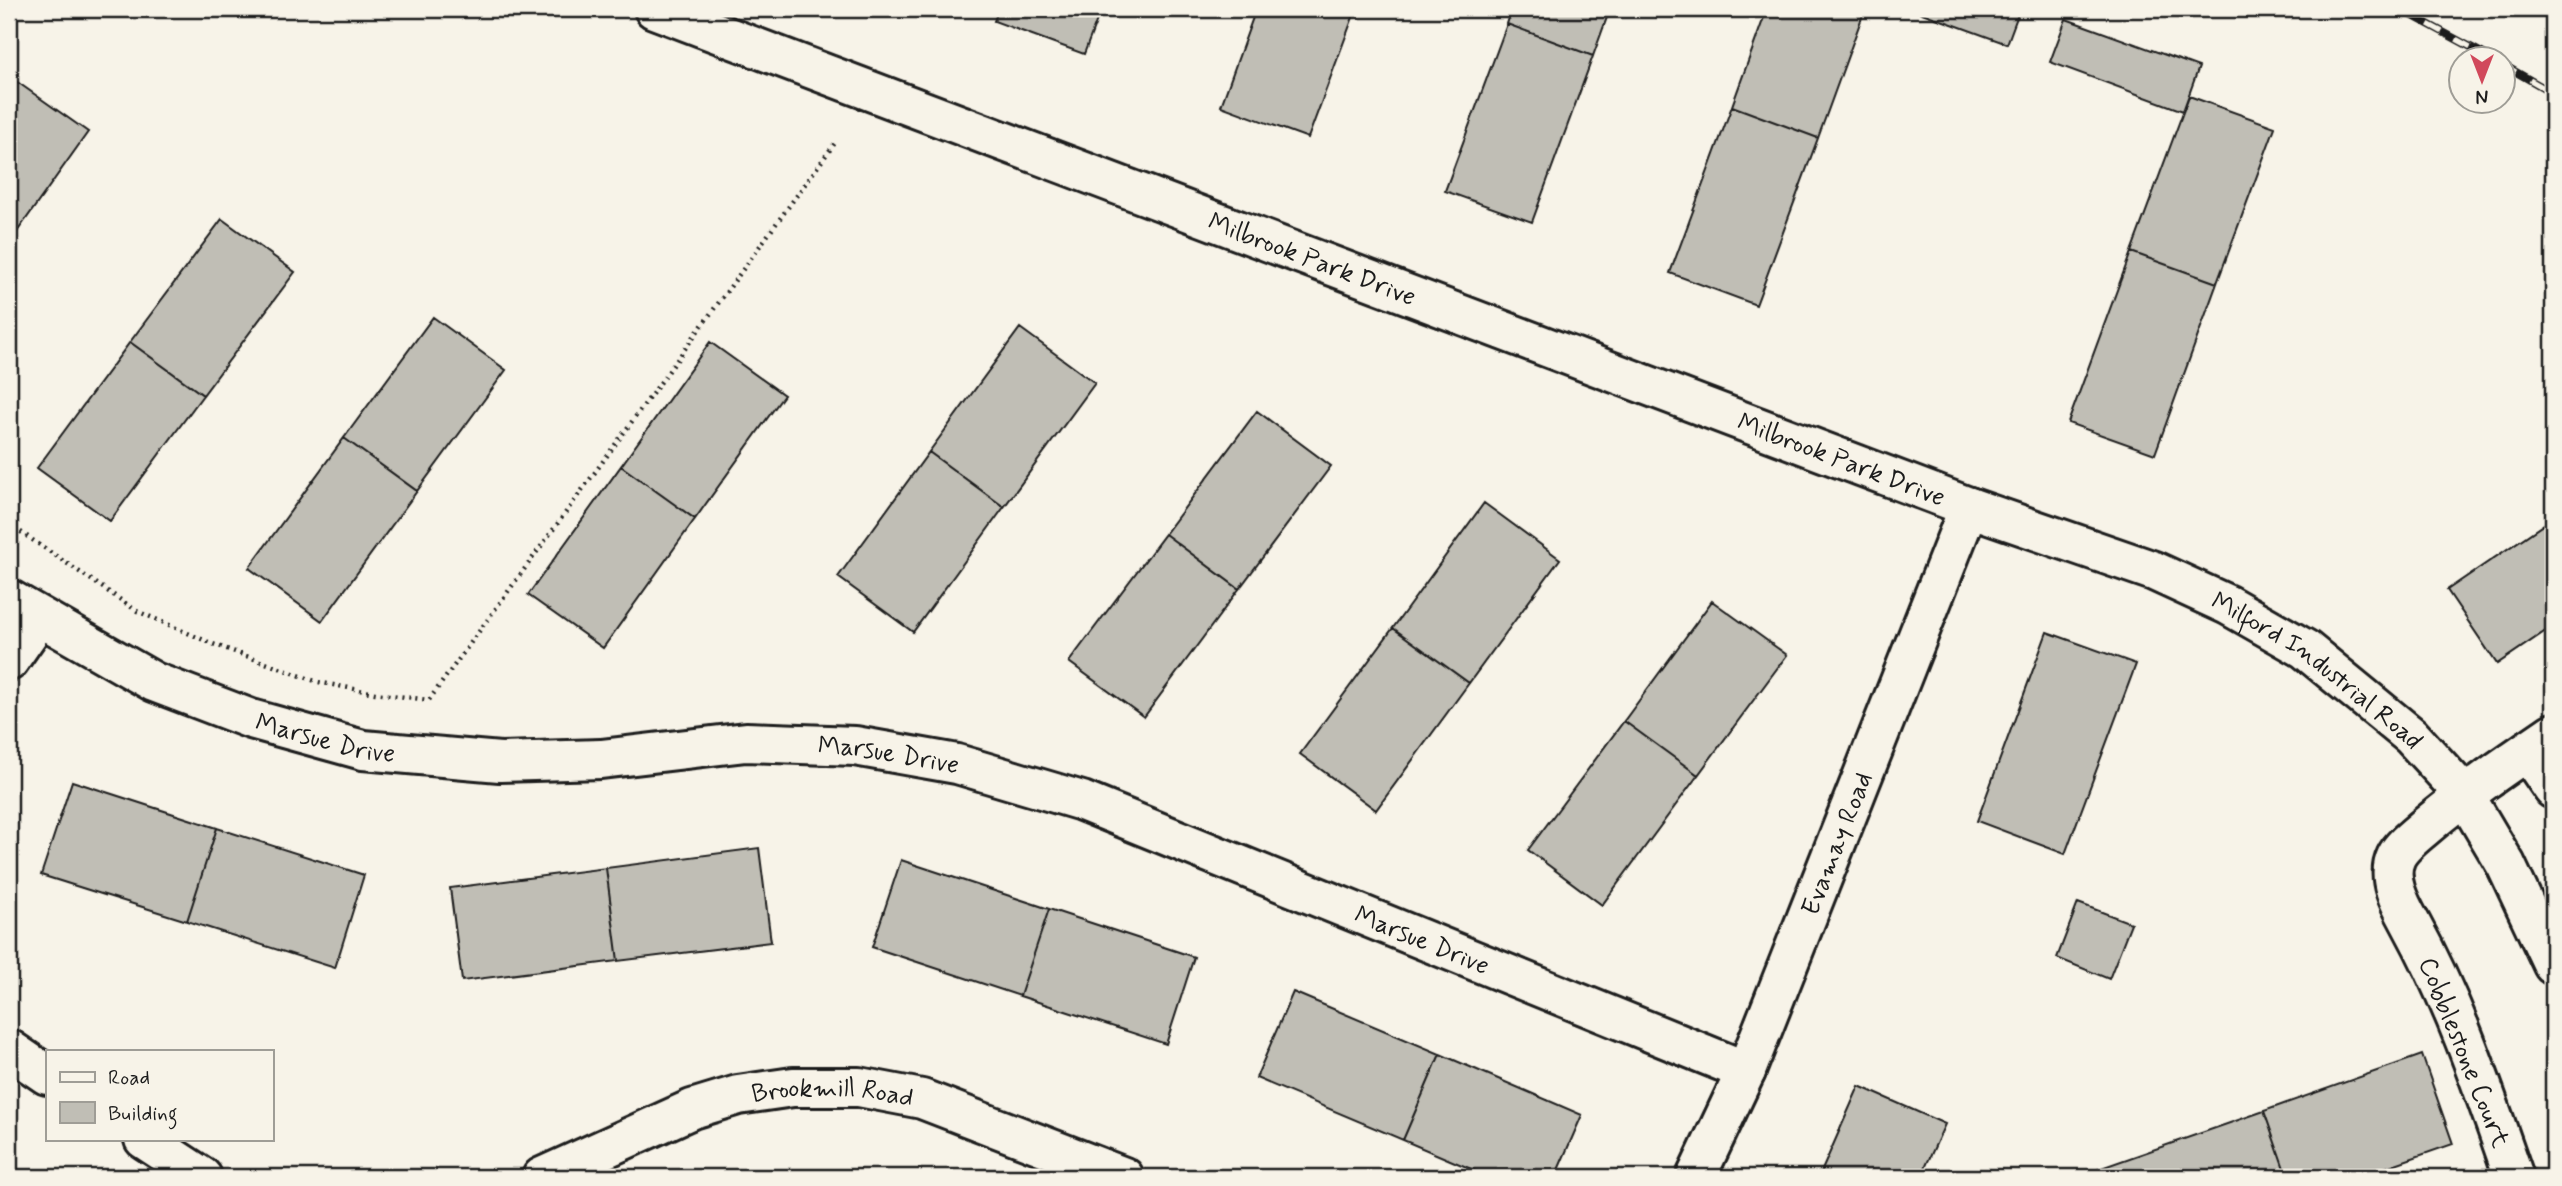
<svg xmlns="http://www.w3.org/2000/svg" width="2562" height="1186" font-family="Mynerve,sans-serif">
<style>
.building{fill:#c0beb5;stroke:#1c1c1c;stroke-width:2}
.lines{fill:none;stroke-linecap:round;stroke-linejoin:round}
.minor-casing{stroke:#1c1c1c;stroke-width:44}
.path{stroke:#1c1c1c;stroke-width:4.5;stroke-dasharray:2 5;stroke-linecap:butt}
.minor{stroke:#f7f3e8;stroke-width:38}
.rail-casing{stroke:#1c1c1c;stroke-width:8}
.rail{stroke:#f7f3e8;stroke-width:5;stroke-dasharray:16;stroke-linecap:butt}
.labels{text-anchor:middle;stroke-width:5;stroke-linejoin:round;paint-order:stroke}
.street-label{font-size:26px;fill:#1c1c1c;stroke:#f7f3e8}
</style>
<rect width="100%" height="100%" fill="#f7f3e8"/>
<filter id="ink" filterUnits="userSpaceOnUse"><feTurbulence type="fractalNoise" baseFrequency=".0143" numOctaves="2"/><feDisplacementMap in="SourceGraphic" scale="14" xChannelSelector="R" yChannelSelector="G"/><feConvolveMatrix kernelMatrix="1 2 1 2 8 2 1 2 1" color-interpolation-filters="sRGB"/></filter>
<g filter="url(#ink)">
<path class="building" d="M999 9H1101L1084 54 994 21Z
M1256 9H1356L1308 138 1221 106Z
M1512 9H1610L1593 56 1507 24Z
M1767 9H1865L1818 138 1732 106Z
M1911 9H2020L2007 44Z
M2066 19 2199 67 2183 111 2050 62Z
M1507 24 1593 56 1532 222 1445 191Z
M13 79 88 132 9 243V85Z
M2189 96 2275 127 2217 283 2131 252Z
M1732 106 1818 138 1756 305 1670 273Z
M222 219 295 272 203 395 130 342Z
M2131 252 2217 283 2155 454 2068 423Z
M433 317 506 370 417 491 344 438Z
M1020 328 1095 383 1004 507 929 452Z
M130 342 203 395 110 521 37 468Z
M710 342 784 395 695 519 621 466Z
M1257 411 1331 466 1239 589 1165 534Z
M344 438 417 491 322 621 249 568Z
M929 452 1004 507 913 632 838 577Z
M621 466 695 519 603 648 528 595Z
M1484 503 1560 559 1469 683 1393 628Z
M2553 518V626L2497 664 2447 590Z
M1165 534 1239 589 1144 717 1069 662Z
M1712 601 1787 655 1698 775 1624 721Z
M1393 628 1469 683 1376 810 1300 754Z
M2047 632 2136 664 2065 854 1977 821Z
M1624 721 1698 775 1602 905 1528 850Z
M72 781 217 828 187 921 41 875Z
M217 828 364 875 335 968 187 921Z
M759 848 771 942 618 961 606 868Z
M901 860 1049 909 1020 996 872 947Z
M606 868 618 961 462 981 450 888Z
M2078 903 2131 923 2109 979 2057 958Z
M1049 909 1194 957 1166 1044 1020 996Z
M1293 992 1440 1054 1403 1140 1256 1078Z
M1440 1054 1582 1115 1555 1177H1490L1403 1140Z
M2422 1055 2453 1144 2358 1177H2287L2264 1111Z
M1859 1086 1945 1124 1921 1177H1819Z
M2264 1111 2287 1177H2101L2098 1169Z"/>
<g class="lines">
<g class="minor-casing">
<g id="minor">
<path id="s1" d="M654 9 1969 507 2154 571 2228 605 2305 649 2411 736 2464 794 2506 865 2553 965"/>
<path id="s2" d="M9 599 154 682 251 719 363 750 500 762 601 759 746 742 855 746 957 764 1082 801 1746 1071"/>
<path d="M9 661 39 618"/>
<path d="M2527 751 2553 789"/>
<path d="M9 1049 47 1075"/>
<path d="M144 1139 202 1177"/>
<path id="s3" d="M542 1177 692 1109 738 1095 793 1087H859L922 1099 1124 1177"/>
<path id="s4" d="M1696 1177 1746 1071 1969 507"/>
<path d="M2514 1177C2483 1088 2456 1006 2410 922 2400 904 2386 878 2396 857 2401 846 2416 835 2425 827 2466 792 2509 763 2553 733"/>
</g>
</g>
<path class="path" d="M9 524 137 611 213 644 318 682 375 693 429 700 835 143"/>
<use href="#minor" class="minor"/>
<g class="rail-casing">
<path id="rail" d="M2400 9 2495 60
M2502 64 2553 93"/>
</g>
<use href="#rail" class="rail"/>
</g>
</g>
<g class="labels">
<g class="street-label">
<text dy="9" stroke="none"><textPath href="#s1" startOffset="704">Milbrook Park Drive</textPath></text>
<text dy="9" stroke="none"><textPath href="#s1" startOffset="1270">Milbrook Park Drive</textPath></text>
<text dy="9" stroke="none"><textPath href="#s1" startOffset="1794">Milford Industrial Road</textPath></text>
<text dy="9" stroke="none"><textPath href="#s2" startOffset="348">Marsue Drive</textPath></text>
<text dy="9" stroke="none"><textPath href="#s2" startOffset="915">Marsue Drive</textPath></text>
<text dy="9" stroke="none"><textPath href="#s4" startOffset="362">Evamay Road</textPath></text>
<text dy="9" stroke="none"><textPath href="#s2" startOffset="1482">Marsue Drive</textPath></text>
<text transform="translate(2465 1052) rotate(68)" y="9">Cobblestone Court</text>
<text dy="9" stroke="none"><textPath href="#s3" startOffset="308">Brookmill Road</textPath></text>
</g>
</g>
<rect width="2562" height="1186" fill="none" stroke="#f7f3e8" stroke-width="35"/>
<rect x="18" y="18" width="2527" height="1151" fill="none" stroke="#1c1c1c" stroke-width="2.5" filter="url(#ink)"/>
<rect x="46" y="1050" width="228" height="91" fill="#f7f3e8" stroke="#9f9d96" stroke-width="2"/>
<rect x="60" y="1072" width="35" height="10" fill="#f7f3e8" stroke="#9f9d96" stroke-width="2"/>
<text x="108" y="1084" font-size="21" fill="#1c1c1c">Road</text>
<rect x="60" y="1102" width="35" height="21" fill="#c0beb5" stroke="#9f9d96" stroke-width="2"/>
<text x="108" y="1120" font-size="21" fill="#1c1c1c">Building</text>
<g transform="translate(2482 80) rotate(180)"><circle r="33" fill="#f7f3e8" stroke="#9f9d96" stroke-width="2"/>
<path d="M0-5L12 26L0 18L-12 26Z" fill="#d1495b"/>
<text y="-10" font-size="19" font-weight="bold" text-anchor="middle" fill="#1c1c1c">N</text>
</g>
</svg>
